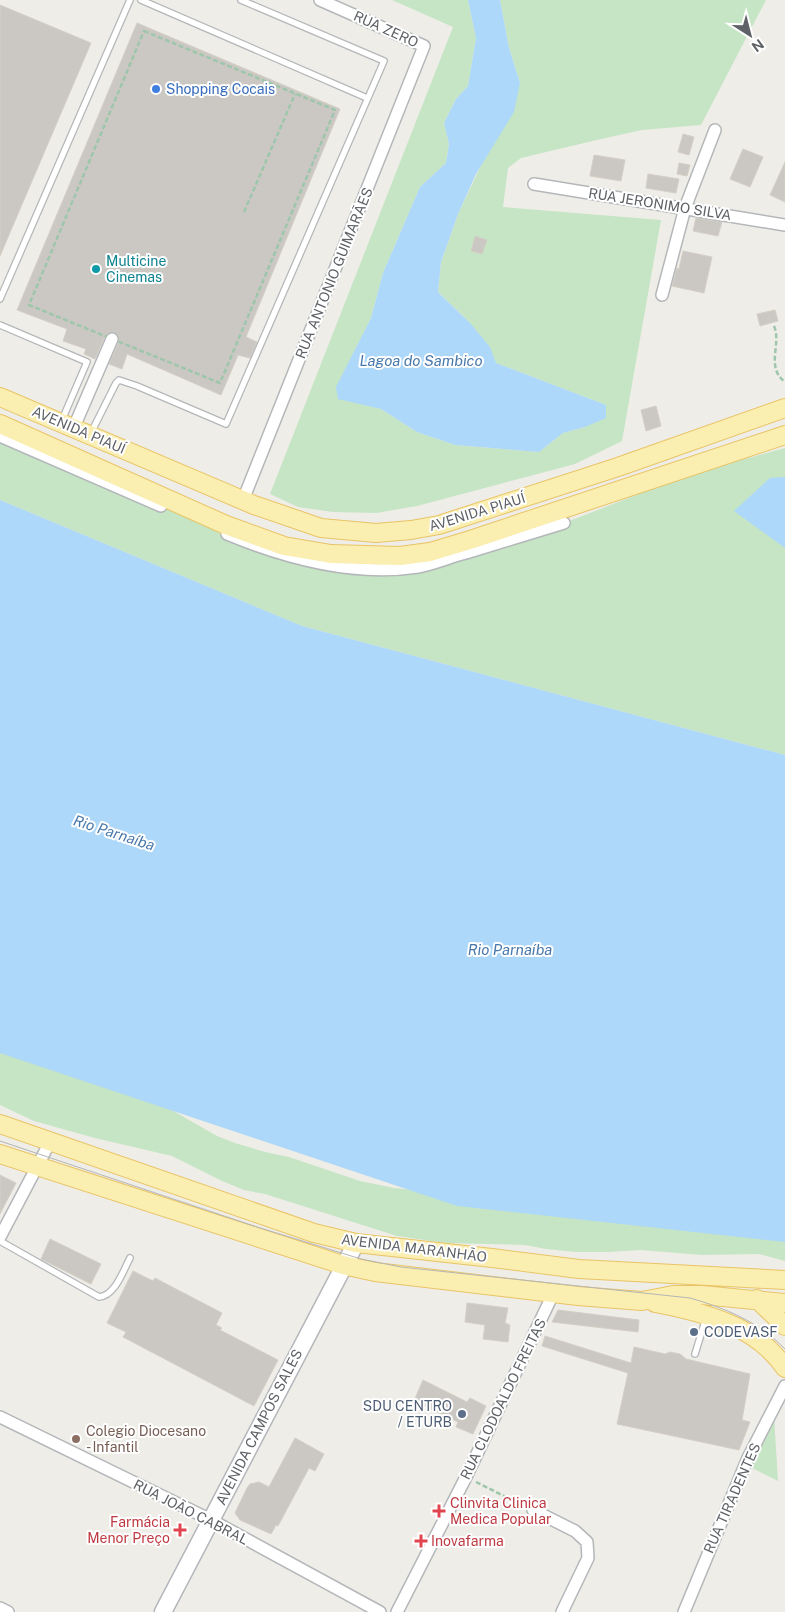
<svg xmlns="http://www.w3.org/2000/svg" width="785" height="1612" font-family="'Public Sans',sans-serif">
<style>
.green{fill:#c5e5c5}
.water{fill:#add8fa}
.building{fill:#cbc8c4;stroke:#d4cfc5}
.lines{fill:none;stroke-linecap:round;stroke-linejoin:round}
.lane-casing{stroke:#b4b7ba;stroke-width:8}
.street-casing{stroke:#b4b7ba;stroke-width:14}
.secondary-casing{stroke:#b3b6ba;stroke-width:19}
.primary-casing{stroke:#e9c466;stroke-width:20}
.path{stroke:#9ec6aa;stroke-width:2.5;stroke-dasharray:5 2.5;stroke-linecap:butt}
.lane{stroke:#fff;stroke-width:5.5}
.street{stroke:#fff;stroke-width:11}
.secondary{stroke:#fff;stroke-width:16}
.primary{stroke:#faeeb1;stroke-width:18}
.tram{stroke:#b5b6b6;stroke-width:1}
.shop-dot{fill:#3f7fe0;stroke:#fff;stroke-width:2}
.culture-dot{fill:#0f9aa8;stroke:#fff;stroke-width:2}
.service-dot{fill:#5c6f8a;stroke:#fff;stroke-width:2}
.education-dot{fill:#8d6e63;stroke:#fff;stroke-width:2}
.health-dot{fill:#e0444e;stroke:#fff;stroke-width:2}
.labels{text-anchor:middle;stroke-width:4;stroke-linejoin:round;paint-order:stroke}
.street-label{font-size:14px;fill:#5e6266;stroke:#fff}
.shop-label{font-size:14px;fill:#366cbe;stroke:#fff;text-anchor:start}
.culture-label{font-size:14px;fill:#0d838f;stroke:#fff;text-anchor:start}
.service-label{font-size:14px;fill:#4e5e75;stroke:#fff;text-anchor:start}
.education-label{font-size:14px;fill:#785e54;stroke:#fff;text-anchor:start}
.health-label{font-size:14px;fill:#be3a42;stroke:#fff;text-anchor:start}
.water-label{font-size:15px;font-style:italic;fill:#4979ac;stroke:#fff}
</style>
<rect width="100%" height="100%" fill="#efede7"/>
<path class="green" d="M392 0H468L476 38 468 86 456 99 444 123 449 144 446 163 420 187 383 273 371 318 356 348 338 398 381 409 417 432 455 445 539 452 563 433 585 427 606 405 496 363C484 333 461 314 438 292L441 262 458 214 520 83 509 48 500 0H766L701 125 642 130 601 139 521 158 508 168 503 207 661 220 622 441 575 464 417 506 376 513 333 512 298 507 270 494 453 27Z
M0 436 376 570 564 523 693 473 785 448V755L302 626 0 500Z
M0 1051 149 1097 217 1136 235 1143 265 1152 289 1157 360 1181 394 1188 785 1226V1261L759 1254 702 1255 640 1250 608 1252H576L546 1249 525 1245 446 1243 397 1236 265 1194 244 1190 222 1181 172 1156 95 1138 34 1121 0 1105Z
M774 1416 778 1481 748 1466Z"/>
<path class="water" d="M468 0H500L509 48 520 83 514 112 476 174 458 214 441 262 438 292 471 324 490 347 496 363 606 405V418L585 427 563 433 539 452 455 445 417 432 381 409 338 399 336 387 371 318 383 273 420 187 446 163 449 144 444 123 456 99 468 86 476 38Z
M785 477V548L734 511 770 478Z
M0 500 302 626 785 755V1242L457 1206 0 1053Z"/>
<path class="building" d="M0 5 91 43 0 256Z
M137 23 340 109 246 337 257 342 250 358 238 355 221 395 127 354 122 369 109 364 119 342 118 335 114 332 108 333 105 336 95 359 84 354 86 349 63 341 67 329 17 310Z
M683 134 694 137 689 155 678 152Z
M743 149 763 157 750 187 730 179Z
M594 155 625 160 621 181 590 176Z
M785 162V202L770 195Z
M679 163 690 165 687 176 677 174Z
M648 174 679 179 676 193 646 188Z
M696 218 722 222 718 236 693 231Z
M475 236 487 240 482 254 471 251Z
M683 251 712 257 704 293 672 286 677 268 679 269Z
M775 310 778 321 760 326 757 314Z
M656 406 661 426 646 431 641 410Z
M0 1175 16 1183 0 1214Z
M50 1239 101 1264 91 1284 41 1259Z
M133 1271 153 1281 155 1278 222 1313 216 1325 222 1328 220 1330 278 1360 254 1406 123 1337 126 1332 107 1323Z
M467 1303 508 1308 505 1323 510 1325 508 1342 483 1339 485 1325 465 1322Z
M558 1310 639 1320 638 1332 552 1322Z
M545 1336 631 1363 634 1347 665 1354 670 1352 680 1354 686 1359 750 1374 742 1420 750 1422 739 1450 617 1424 628 1373 542 1346Z
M423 1380 467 1402 470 1398 486 1406 473 1434 456 1427 458 1422 414 1401Z
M295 1438 324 1454 315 1471 309 1468 278 1526 276 1525 271 1534 240 1520 235 1513 247 1488 250 1484 259 1482 269 1487Z"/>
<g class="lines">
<g class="lane-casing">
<path id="lane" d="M141 0 367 98
M0 299 130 0
M0 325 87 362 62 420
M91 433 116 383 119 380 137 386 226 424 384 61 241 0
M0 1241 99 1297C115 1296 123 1271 130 1258
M695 1354 706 1318"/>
</g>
<g class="street-casing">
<path id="street" d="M534 184 785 225
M662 295 685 208 715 130
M74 427 112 339
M0 436 161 506
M243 500 424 46 320 0
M227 534C287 559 353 577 418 567 434 564 450 557 466 553 499 543 531 533 564 523
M0 1237 50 1142
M0 1417 211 1520 380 1612
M533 1510 575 1531 587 1542 588 1558 562 1612
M0 1608 8 1612
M397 1612 466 1477 554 1292
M684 1612 748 1458 785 1386"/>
</g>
<g class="secondary-casing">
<path id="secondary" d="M163 1612 356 1243"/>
</g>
<g class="primary-casing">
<path id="primary" d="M0 397 254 505 321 528 376 533 411 530 439 525 618 467 785 408
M0 424 226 525 284 546 331 554 400 556 430 552 470 540 785 435
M0 1124 314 1233 356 1243 492 1258 579 1269 785 1280
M0 1154 343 1265 375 1272 578 1296 642 1301 673 1295H702L785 1303
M757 1299 785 1326
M655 1303C703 1312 756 1325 785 1368"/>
</g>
<path class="path" d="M144 31 335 110 220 383 29 305Z
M244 212 295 94
M774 326C782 344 765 367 785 382
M476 1482 522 1505"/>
<use href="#lane" class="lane"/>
<use href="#street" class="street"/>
<use href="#secondary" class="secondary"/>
<use href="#primary" class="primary"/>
<path class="tram" d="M0 1141 257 1227 361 1259 401 1267 690 1298C725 1308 759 1322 785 1349"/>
</g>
<circle class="shop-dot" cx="156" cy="89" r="5"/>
<circle class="culture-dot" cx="96" cy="269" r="5"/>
<g class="service-dot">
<circle cx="694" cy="1332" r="5"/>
<circle cx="462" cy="1414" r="5"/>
</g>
<circle class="education-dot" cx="76" cy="1439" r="5"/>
<g class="health-dot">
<path d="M436.5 1503.5h5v5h5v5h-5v5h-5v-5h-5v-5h5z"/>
<path d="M177.5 1522.5h5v5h5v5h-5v5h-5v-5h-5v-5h5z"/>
<path d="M418.5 1533.5h5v5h5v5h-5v5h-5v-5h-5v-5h5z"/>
</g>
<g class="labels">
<g class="street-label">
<text transform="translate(386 29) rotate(24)" y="5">RUA ZERO</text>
<text transform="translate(660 204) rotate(9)" y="5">RUA JERONIMO SILVA</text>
<text transform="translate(334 273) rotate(-68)" y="5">RUA ANTONIO GUIMARÃES</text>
<text transform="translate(79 430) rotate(23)" y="5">AVENIDA PIAUÍ</text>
<text transform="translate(477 512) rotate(-17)" y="5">AVENIDA PIAUÍ</text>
<text transform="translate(414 1248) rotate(7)" y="5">AVENIDA MARANHÃO</text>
<text transform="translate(503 1399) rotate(-64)" y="5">RUA CLODOALDO FREITAS</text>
<text transform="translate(259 1427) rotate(-63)" y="5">AVENIDA CAMPOS SALES</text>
<text transform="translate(732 1498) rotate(-66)" y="5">RUA TIRADENTES</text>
<text transform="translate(191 1512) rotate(27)" y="5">RUA JOÃO CABRAL</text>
</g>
<g class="shop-label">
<text x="166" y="94">Shopping Cocais</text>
</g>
<g class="culture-label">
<text x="106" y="266">Multicine<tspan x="106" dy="16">Cinemas</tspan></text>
</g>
<g class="service-label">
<text x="704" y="1337">CODEVASF</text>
<text x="452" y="1411" text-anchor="end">SDU CENTRO<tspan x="452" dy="16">/ ETURB</tspan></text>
</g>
<g class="education-label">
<text x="86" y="1436">Colegio Diocesano<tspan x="86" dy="16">- Infantil</tspan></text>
</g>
<g class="health-label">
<text x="450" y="1508">Clinvita Clinica<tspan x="450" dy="16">Medica Popular</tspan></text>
<text x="170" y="1527" text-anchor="end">Farmácia<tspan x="170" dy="16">Menor Preço</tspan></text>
<text x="431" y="1546">Inovafarma</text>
</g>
<g class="water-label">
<text x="421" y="366">Lagoa do Sambico</text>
<text transform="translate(114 833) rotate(18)" y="5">Rio Parnaíba</text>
<text x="510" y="955">Rio Parnaíba</text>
</g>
</g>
<g transform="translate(750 35) rotate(144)" stroke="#ffffff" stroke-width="4" paint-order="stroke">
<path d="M0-4L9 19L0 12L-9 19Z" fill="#5e6266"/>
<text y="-8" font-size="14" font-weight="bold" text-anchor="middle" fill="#5e6266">N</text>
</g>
</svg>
